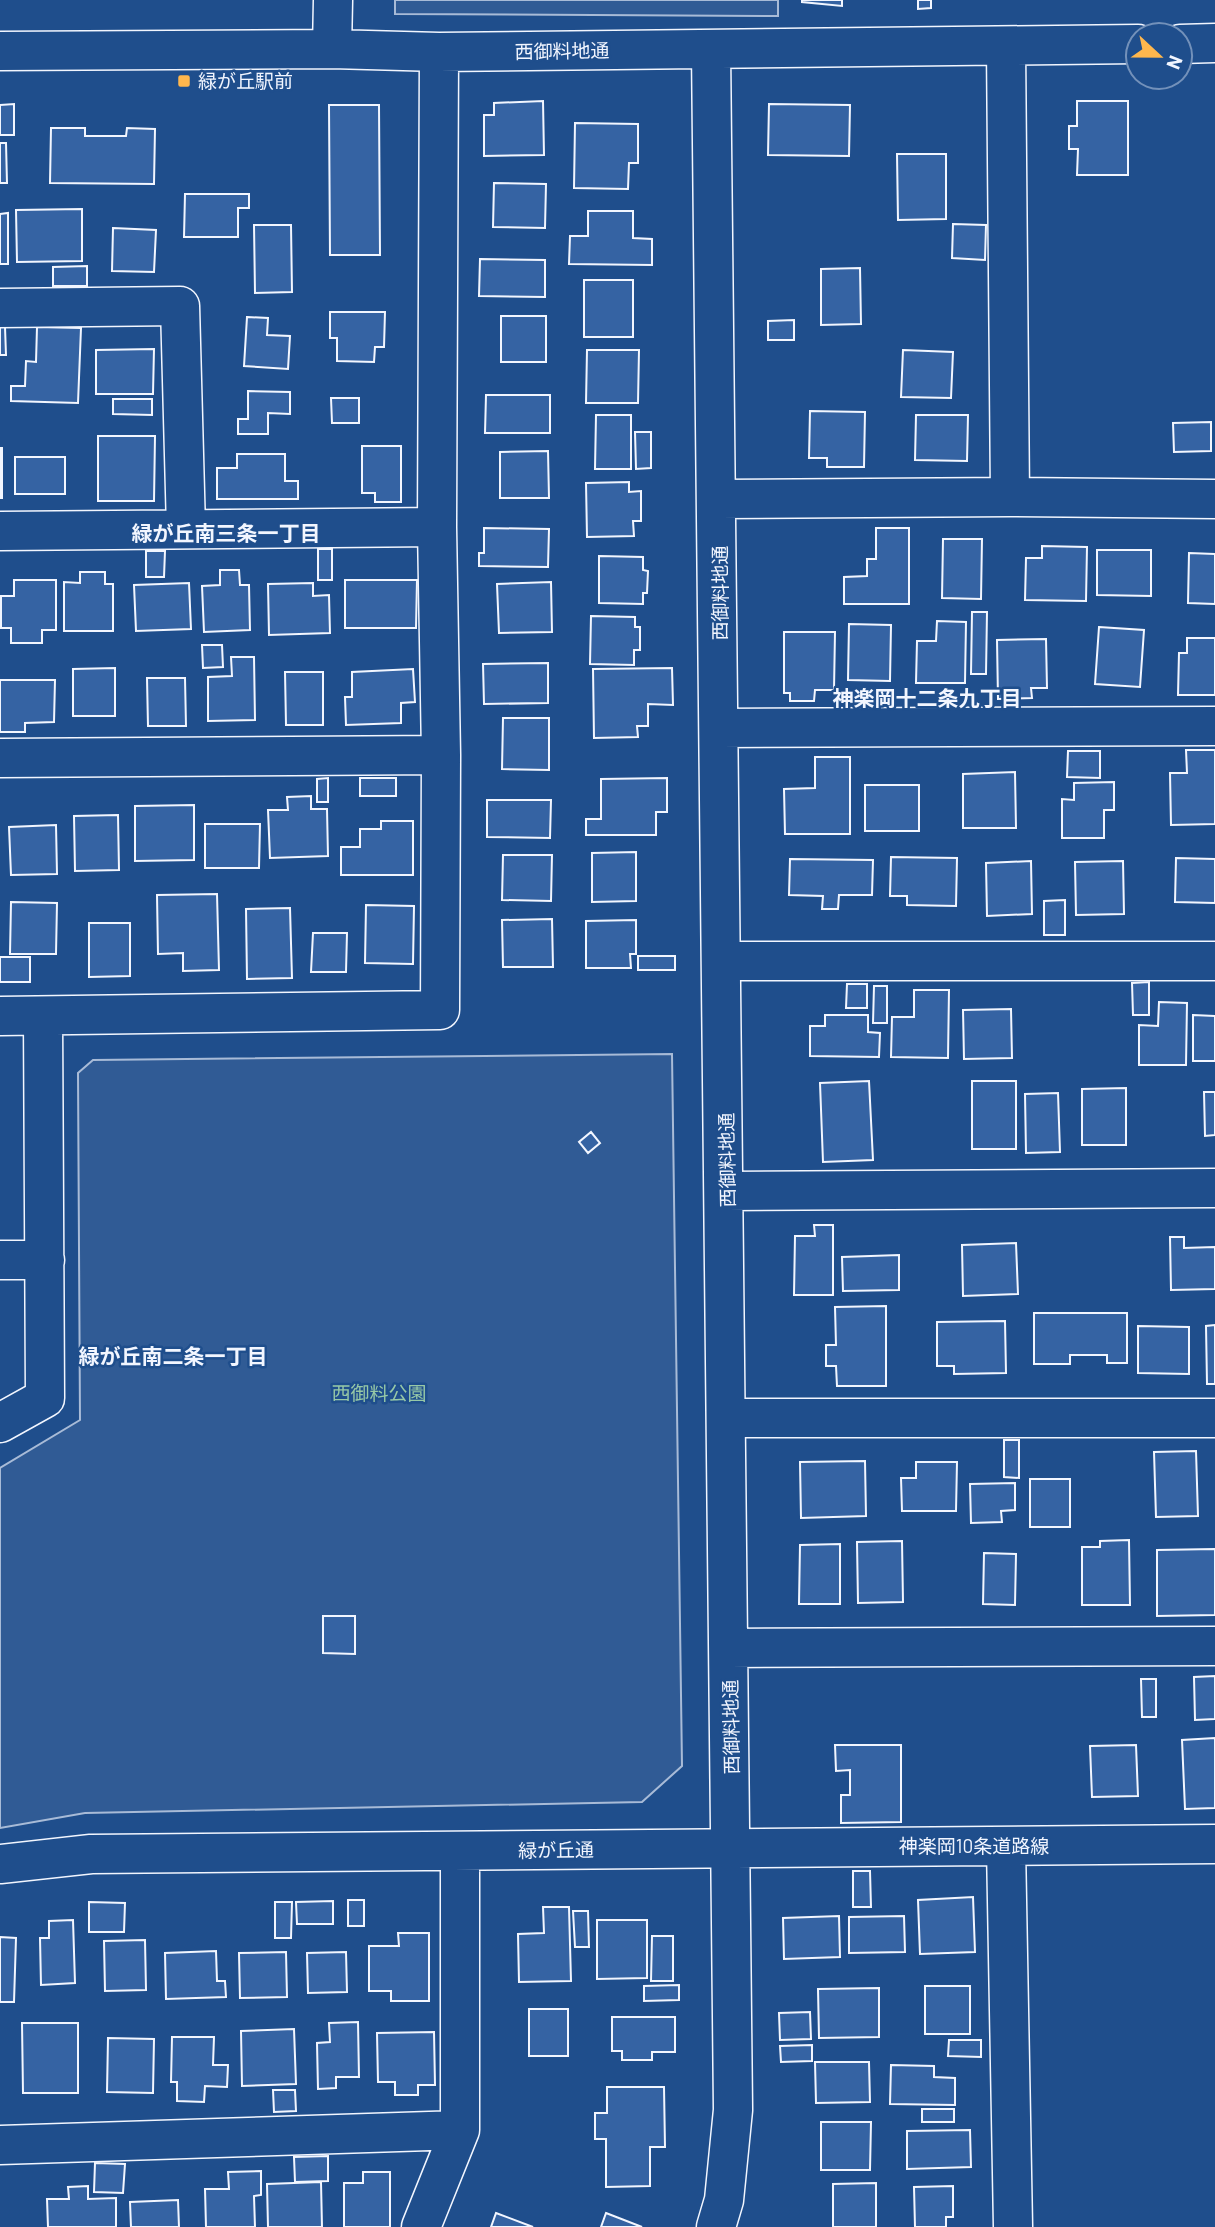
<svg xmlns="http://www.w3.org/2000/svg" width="1215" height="2227" font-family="Barlow,'Noto Sans JP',sans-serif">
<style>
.built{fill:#305b95;stroke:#a8bbd7;stroke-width:2}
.building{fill:#3563a3;stroke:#f2f6ff;stroke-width:2}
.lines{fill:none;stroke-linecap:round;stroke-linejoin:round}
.minor-casing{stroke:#f2f6ff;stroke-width:41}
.minor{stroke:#1f4e8c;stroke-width:38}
.poi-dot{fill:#ffb74d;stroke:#1f4e8c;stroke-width:2.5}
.labels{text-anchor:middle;stroke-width:5;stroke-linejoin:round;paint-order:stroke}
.street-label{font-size:19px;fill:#f2f6ff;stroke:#1f4e8c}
.poi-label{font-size:19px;fill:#f2f6ff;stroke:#1f4e8c;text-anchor:start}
.park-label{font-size:19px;fill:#97c8a6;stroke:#1f4e8c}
.neighbourhood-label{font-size:21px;font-weight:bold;fill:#f2f6ff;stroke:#1f4e8c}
</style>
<rect width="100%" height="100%" fill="#1f4e8c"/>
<path class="built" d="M395 0H778V16L395 14Z
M672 1054 682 1766 642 1802 85 1813 0 1828V1468L80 1420 78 1073 93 1060Z"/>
<path class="building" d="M802 0H842V6L802 2Z
M918 0H931V8L918 9Z
M543 101 544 155 484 156V115H494V103Z
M1077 101H1128V175H1077L1078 149H1069V126H1077Z
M14 104V135H0V105Z
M769 104 850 105 849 156 768 155Z
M329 105H379L380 255H330Z
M575 123 638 124V163H629L628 189 574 188Z
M51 128H85V136H126L127 128 155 129 154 184 50 183Z
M0 143H6L7 183H0Z
M897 154H946V219L898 220Z
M494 183 546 184 545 228 493 227Z
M185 194H249V208H238V237H184Z
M82 209V261L17 262 16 210Z
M588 211H633V238L652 239V265L569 264 570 236H588Z
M8 213V264H0V214Z
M953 224 986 225 985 260 952 258Z
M254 225H291L292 292 255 293Z
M113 228 156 230 154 272 112 271Z
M480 259 545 260V297L479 296Z
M87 266V286H53V267Z
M860 268 861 324 821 325V269Z
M584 280H633V337H584Z
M330 312H385L384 347H375L374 362 337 361V338H330Z
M501 316H546V362H501Z
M247 317 268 318 267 335 290 336 288 369 244 366Z
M794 320V340H768V321Z
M0 327H5L6 355H0Z
M37 327 81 328 78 403 11 401V386H25L26 361 36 362Z
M154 349 153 394H96V350Z
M587 350H639L638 403H586Z
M903 350 953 352 951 398 901 397Z
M248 391 290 392V414L268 413V434H238V419H248Z
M486 395H550V433H485Z
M331 398H359V423H332Z
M113 399H152V415L113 414Z
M810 411 865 412 864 467H827V458H809Z
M596 415H631V469H595Z
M916 415H968L967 461 915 460Z
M1211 422V451L1174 452 1173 423Z
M635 432H651V468L636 469Z
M98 436H155L154 501H98Z
M362 446H401V502H375V493H362Z
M0 448H2V498H0Z
M548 451 549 498H500V452Z
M237 454H285V481H298V499H217V468H237Z
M15 457H65V494H15Z
M629 482V492L641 491V521H633L634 536 587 537 586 483Z
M484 528 549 529 548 567 479 566V553H484Z
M876 528H909V604H844V577L867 576V559H876Z
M943 539H982L981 599 942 598Z
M1042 546 1087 547 1086 601 1025 600 1026 558H1042Z
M318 549H332V580H318Z
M1097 550H1151V596L1097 595Z
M146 551H165L164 577H146Z
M1189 553 1215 554V604L1188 603Z
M599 556 643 557V570L648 571 647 593H643V604L599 603Z
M220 570H239L240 585H249L250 630 204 632 202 586 220 585Z
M80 572H105V584H113V631H64V582L80 583Z
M14 580H56V630H42V643H11V628H1V596H14Z
M345 580H417L416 628H345Z
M551 582 552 632 499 633 497 584Z
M189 583 191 629 136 631 134 585Z
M313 583V596L329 595 330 633 269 635 268 584Z
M972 612H987L986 674H971Z
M591 616 635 617V627H640V650H634V665L590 664Z
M937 621 966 622 965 683H916L917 641H936Z
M849 624 891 625 890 681 848 680Z
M1099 627 1144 630 1140 687 1095 684Z
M784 632H835L834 690H815L814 701H790V693H784Z
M1187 638H1215V695H1178L1179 653H1187Z
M1046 639 1047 688H1031L1032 698 998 699 997 640Z
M202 645H222L223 667 203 668Z
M231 657H254L255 720 208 721V677L232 676Z
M548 663V703L484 704 483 664Z
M115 668V716H73V669Z
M672 668 673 705 648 704V726H637L638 737 594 738 593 669Z
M413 669 415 702 401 703V723L346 725 345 697H352V672Z
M285 672H323V725H286Z
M147 678H185L186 726H148Z
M0 680H55L54 722 25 723V732H0Z
M503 718H549V770L502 769Z
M1186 750H1215V824L1171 825 1170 773H1187Z
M1068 751H1100V778L1067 777Z
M815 757H850V834H785L784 789 815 788Z
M1015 772 1016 828H963V774Z
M328 778V802H317V779Z
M360 778H396V796H360Z
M667 778V812H656V835H586V819H601V779Z
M1114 782V810H1104V838H1062V799L1074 800V783Z
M865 785H919V831H865Z
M311 796V809H327L328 856 270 858 268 810H288L287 797Z
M487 800H551L550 838 487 837Z
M194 805V860L135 861V806Z
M118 815 119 870 75 871 74 816Z
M381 821H413V875H341V847H360V829H381Z
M205 824H260L259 868H205Z
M56 825 57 874 11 875 9 827Z
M636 852V901L592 902V853Z
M503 855H552L551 901 502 900Z
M891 857 957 858 956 906 907 905V896H890Z
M1176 858 1215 859V903L1175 902Z
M790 859 873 860 872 895H839L838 909H822L823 896 789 895Z
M1031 861 1032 914 987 916 986 863Z
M1123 861 1124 914 1076 915 1075 862Z
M217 894 219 970 183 971V953L158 954 157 895Z
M1065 900V935H1044V901Z
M11 902 57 903 56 954H10Z
M366 905 414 906 413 964 365 963Z
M290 908 292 978 247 979 246 909Z
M552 919 553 967H503L502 920Z
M636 920V954H630L631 968H586V921Z
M89 923H130V976L89 977Z
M313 933H347L346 972H311Z
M638 956H675V970H638Z
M0 957H30V982H0Z
M1149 982V1015H1133L1132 983Z
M847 984H867V1008H846Z
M874 986H887V1023H873Z
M914 990H949L948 1058 891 1057 892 1017H914Z
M1159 1002 1187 1003 1186 1065H1139V1025L1158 1026Z
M1011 1009 1012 1058 964 1059 963 1010Z
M825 1015H868V1032L880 1033 879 1057 810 1056V1026H825Z
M1193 1015 1215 1016V1061H1193Z
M869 1081 873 1160 823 1162 820 1083Z
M972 1081H1016V1149H972Z
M1126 1088V1145H1082V1089Z
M1204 1092H1215V1135L1205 1136Z
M1058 1093 1060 1152 1026 1153 1025 1094Z
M591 1132 600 1143 588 1153 579 1142Z
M814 1225H833V1295H794L795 1236H815Z
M1170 1237H1184V1248L1215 1247V1289L1171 1290Z
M1016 1243 1018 1294 963 1296 962 1245Z
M899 1255V1290L843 1291 842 1257Z
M886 1306V1386H837L836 1366H826V1345H836L835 1307Z
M1034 1313H1127V1363H1107V1355H1070V1364H1034Z
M1005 1321 1006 1373 954 1374V1366H937V1322Z
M1215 1325V1384H1207L1206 1326Z
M1138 1326 1189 1327V1374L1138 1373Z
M1004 1440H1019V1478L1004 1477Z
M1196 1451 1198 1516 1156 1517 1154 1452Z
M865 1461 866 1516 801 1518 800 1462Z
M916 1462H957L956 1511H902L901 1478H916Z
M1030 1479H1070V1527H1030Z
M1015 1483V1510L1001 1511 1002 1522 971 1523 970 1484Z
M1129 1540 1130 1605H1082V1547H1100V1541Z
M902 1541 903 1602 858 1603 857 1542Z
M840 1544V1604H799L800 1545Z
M1215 1549V1615L1157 1616V1550Z
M984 1553 1016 1554 1015 1605 983 1604Z
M323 1616H355V1654L323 1653Z
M1215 1676V1719L1195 1720 1194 1677Z
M1141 1679H1156V1717H1142Z
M1215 1738V1808L1185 1809 1182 1740Z
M835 1745H901V1822L841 1823V1795H850V1770L836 1771Z
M1136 1745 1138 1796 1092 1797 1090 1746Z
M853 1871H870L871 1907H853Z
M973 1897 975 1952 920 1954 918 1900Z
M348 1900H364V1926H348Z
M333 1901V1924H297L296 1902Z
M89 1902 125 1903 124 1932H89Z
M275 1902H292L291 1938H275Z
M543 1907H569L571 1981 519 1982 518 1934 544 1933Z
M573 1911H588L589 1947H575Z
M839 1916 840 1957 784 1959 783 1918Z
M904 1916 905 1952 849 1953V1917Z
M73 1920 75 1983 41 1985 40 1938H49V1921Z
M597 1920H647V1978L597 1979Z
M398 1933H429V2001H391V1991H369V1946H399Z
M652 1936H673V1981H651Z
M0 1937 16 1938 14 2002H0Z
M145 1940 146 1990 105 1991 104 1941Z
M216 1951 217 1981H225L226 1997 166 1999 165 1953Z
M286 1952 287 1997 240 1998 239 1953Z
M346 1952 347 1992 308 1993 307 1953Z
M679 1985V2000L644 2001V1986Z
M925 1986H970V2034H925Z
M879 1988V2037L819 2038 818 1989Z
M529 2009H568V2056H529Z
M810 2012 811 2039 780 2040 779 2013Z
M612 2017H675V2052H652V2060H622V2051H612Z
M358 2022 359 2077H336V2088L318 2089 317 2043 330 2042 329 2023Z
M22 2023H78V2093H23Z
M294 2029 296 2084 242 2086 241 2031Z
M434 2032 435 2085H418V2095H395V2082H378L377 2033Z
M172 2037H214L213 2065H228L227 2087 205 2086 204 2102 177 2101V2082H171Z
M108 2038 154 2039 153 2093 107 2092Z
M949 2040H981V2057L948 2056Z
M812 2045V2061L781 2062 780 2046Z
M815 2062H869L870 2102 816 2103Z
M891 2065 934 2066V2077L955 2078V2105L890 2104Z
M607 2087H664L665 2147H650V2186L606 2187V2139H595V2113H607Z
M273 2090H295L296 2111 274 2112Z
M922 2109H954V2122H922Z
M821 2122H871L870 2170H821Z
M970 2130 971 2167 907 2169V2131Z
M328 2156V2181L295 2182 294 2157Z
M95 2163 125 2164 123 2193 94 2192Z
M261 2171V2195L254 2196 255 2227H206L205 2189H229L228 2172Z
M363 2172H390V2227H344V2183H363Z
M321 2182 322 2227H268L267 2184Z
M876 2183V2227H833V2184Z
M88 2186V2199L116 2198V2227H48L47 2199H69L68 2187Z
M953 2186V2217H946V2227H915L914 2187Z
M178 2200 179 2227H131L130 2202Z
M496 2213 533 2227H491Z
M606 2213 642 2227H601Z"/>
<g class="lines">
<g class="minor-casing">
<path id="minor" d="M1180 44 1215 43
M1006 46 1010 497
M332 49 333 0
M711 49C724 736 731 1423 733 2110L724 2200 716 2227
M0 51 332 49 439 52 1138 44
M0 308 180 306 186 529
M720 499 1010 497 1215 499
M0 531 437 527
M721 728 1215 726
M0 758 441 755
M724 961H1215
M0 1016 440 1010 441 755 437 527 439 52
M727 1191 1215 1188
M0 1260H45
M729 1418H1215
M0 1423 45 1398 43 1017
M730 1648 1215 1646
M1006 1846 1013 2227
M0 1864 91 1854 1215 1844
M0 2145 460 2130
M421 2227 460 2130V1852"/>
</g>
<use href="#minor" class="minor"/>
</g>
<rect class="poi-dot" x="177" y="74" width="14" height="14" rx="3.5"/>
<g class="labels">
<g class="street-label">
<text transform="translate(562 51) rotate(-1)" y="7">西御料地通</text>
<text transform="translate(720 593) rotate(-90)" y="7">西御料地通</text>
<text transform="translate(727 1160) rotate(-91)" y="7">西御料地通</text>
<text transform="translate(731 1727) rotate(-91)" y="7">西御料地通</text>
<text x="974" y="1853">神楽岡10条道路線</text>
<text transform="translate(556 1850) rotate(-1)" y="7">緑が丘通</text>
</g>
<g class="poi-label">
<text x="198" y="88">緑が丘駅前</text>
</g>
<g class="park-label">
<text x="379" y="1400">西御料公園</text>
</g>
<g class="neighbourhood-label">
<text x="226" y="541">緑が丘南三条一丁目</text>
<text x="927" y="706">神楽岡十二条九丁目</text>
<text x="173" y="1364">緑が丘南二条一丁目</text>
</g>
</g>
<g transform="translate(1159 56) rotate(112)"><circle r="33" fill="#1f4e8c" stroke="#7391ba" stroke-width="2"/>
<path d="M0-5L12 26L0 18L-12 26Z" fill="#ffb74d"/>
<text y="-10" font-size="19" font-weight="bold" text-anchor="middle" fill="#f2f6ff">N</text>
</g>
</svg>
